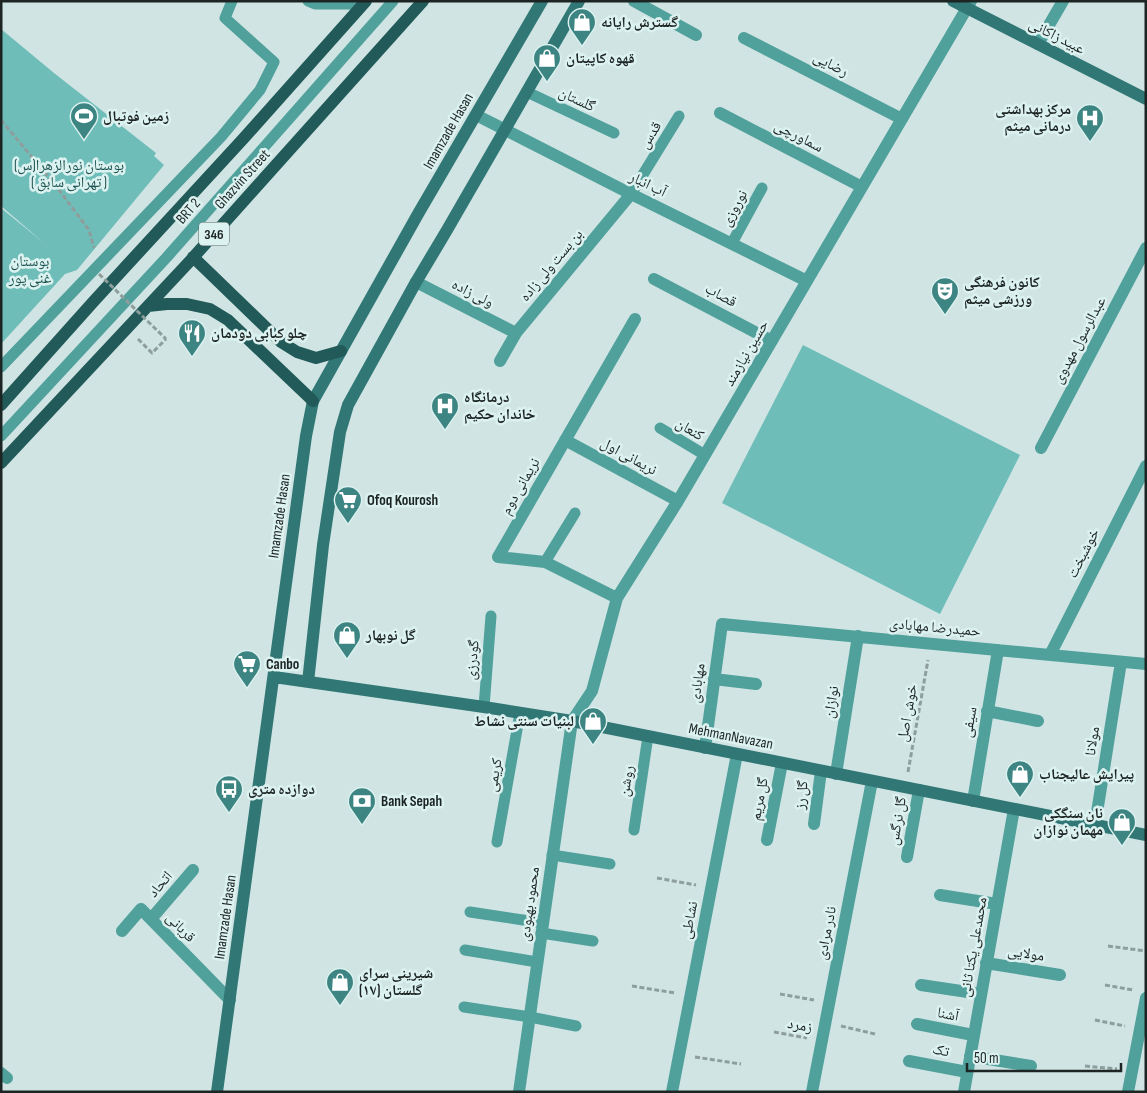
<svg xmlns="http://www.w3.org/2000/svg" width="1147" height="1093" font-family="'Sofia Sans Condensed','Noto Naskh Arabic',sans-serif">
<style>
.green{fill:#6ebdb9}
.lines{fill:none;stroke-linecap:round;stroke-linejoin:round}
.path{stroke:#8e9e9d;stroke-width:3;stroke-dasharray:5 2.5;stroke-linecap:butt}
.lane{stroke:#50a09c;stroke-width:11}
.street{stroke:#50a09c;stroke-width:12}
.secondary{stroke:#307775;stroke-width:12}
.primary{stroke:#215a58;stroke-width:12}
.path-bridge{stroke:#8e9e9d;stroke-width:3;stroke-dasharray:5 2.5;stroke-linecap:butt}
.labels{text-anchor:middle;stroke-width:5;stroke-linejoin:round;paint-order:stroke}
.shield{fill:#dcf2f0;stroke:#566261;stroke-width:1}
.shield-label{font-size:14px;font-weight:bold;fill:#1d2524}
.poi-label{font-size:15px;font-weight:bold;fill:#1d2524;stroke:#dcf2f0;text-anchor:start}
.street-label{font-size:15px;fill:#1d2524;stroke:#dcf2f0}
.park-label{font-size:15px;fill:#1d5452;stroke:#dcf2f0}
</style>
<rect width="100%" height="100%" fill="#cfe4e3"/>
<path class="green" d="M1 29 54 73 156 153 154 156 164 165 77 270 65 274 1 344V208L44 243 1 206Z
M803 345 1020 455 940 614 722 503Z"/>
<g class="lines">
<path class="path" d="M1 120 56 186 89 230 94 248
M138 339 152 353 166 339
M908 772 928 660
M657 878 696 885
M1108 946 1146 951
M1105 985 1133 990
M632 986 675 993
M780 994 814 1000
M1095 1020 1125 1026
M841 1026 875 1034
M774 1032 807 1038
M695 1057 741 1064
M1085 1066 1117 1069"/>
<path class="lane" d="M308 1 315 4H363
M527 92 614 133
M631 194 679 116
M732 243 762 188
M1 367 221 137 260 90 274 62 225 18 232 1
M660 428 705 455
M1 436 167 257 393 1
M545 562 575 513
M484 707 491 616
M634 830 648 736
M497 842 520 713
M552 855 610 864
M470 912 543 923
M541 933 593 941
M465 950 537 962
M464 1007 530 1017 576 1026"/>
<path class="street" d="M634 1 696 35
M744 38 902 119
M1038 44 1063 1
M720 113 862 187
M476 115 631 194 807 281
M654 279 772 341
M416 282 516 333
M500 361 516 333 631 194
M565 440 678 501
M1041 448 1146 248
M617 598 545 562 498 557 635 319
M1050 655 1146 466
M714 679 756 684
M987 711 1038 721
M705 748 722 624 1146 664
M836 774 858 636
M973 801 998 650
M814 824 821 771
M1095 825 1121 662
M767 840 782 763
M907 857 919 790
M940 895 997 904
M151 919 193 870
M122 931 141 909 230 1000
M986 963 1060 975
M921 985 981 994
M917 1024 973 1035
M970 1056 1031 1066
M909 1061 967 1072
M1 1073 7 1078
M519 1092 572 721 592 691 617 598 678 501 971 1
M672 1092 737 754
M812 1092 872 781
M964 1092 1014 809
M1128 1092 1146 998"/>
<path class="secondary" d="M953 1 1146 99
M274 677 484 707 572 721 1146 835
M308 682 323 545 340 432 348 405 416 282 447 230 579 1
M217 1092 306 436 313 401 418 214 542 1"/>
<path class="primary" d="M193 257 281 342 297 352 316 358 341 351
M148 306 167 304H187L210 309 228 320 313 401
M1 405 94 301 243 139 366 1
M1 463 190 261 423 1"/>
<path class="path-bridge" d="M99 274 166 339"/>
</g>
<defs>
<g id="shop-pin" transform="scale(1.4375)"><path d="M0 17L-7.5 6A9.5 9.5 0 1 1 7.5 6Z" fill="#3d8582" stroke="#dcf2f0"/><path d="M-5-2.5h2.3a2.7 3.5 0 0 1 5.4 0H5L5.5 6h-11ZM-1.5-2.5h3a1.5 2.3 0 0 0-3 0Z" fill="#fff"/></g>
<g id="stadium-pin" transform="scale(1.4375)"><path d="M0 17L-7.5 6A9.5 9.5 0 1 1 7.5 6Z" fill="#3d8582" stroke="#dcf2f0"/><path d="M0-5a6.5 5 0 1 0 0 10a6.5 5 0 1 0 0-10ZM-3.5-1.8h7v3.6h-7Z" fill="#fff"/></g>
<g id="hospital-pin" transform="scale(1.4375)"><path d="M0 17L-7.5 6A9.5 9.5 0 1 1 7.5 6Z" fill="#3d8582" stroke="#dcf2f0"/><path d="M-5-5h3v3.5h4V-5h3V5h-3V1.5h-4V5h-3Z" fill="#fff"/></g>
<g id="theatre-pin" transform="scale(1.4375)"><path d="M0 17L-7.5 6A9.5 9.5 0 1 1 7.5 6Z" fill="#3d8582" stroke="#dcf2f0"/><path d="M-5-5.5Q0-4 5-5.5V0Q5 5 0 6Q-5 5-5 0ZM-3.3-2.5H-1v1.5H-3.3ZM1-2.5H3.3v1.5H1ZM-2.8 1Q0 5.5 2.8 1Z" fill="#fff"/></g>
<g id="restaurant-pin" transform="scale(1.4375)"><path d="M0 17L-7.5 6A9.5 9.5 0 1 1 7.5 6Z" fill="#3d8582" stroke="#dcf2f0"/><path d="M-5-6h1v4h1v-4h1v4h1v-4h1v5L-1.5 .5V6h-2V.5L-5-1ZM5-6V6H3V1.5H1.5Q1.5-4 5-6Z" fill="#fff"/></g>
<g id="supermarket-pin" transform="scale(1.4375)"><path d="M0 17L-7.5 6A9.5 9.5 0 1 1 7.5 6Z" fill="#3d8582" stroke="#dcf2f0"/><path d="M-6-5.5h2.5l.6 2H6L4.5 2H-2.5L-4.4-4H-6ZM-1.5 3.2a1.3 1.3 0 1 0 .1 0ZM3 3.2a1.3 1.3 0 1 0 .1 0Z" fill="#fff"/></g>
<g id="bus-pin" transform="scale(1.4375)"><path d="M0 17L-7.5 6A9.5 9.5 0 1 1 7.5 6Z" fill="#3d8582" stroke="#dcf2f0"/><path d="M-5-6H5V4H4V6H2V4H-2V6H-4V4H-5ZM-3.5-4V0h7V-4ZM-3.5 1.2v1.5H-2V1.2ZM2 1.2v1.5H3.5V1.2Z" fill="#fff"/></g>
<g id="bank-pin" transform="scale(1.4375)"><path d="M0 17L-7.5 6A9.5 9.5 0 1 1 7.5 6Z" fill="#3d8582" stroke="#dcf2f0"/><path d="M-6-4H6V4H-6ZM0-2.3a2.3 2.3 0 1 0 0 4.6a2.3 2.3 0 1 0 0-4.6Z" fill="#fff"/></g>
</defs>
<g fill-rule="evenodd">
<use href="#shop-pin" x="582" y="22"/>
<use href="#shop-pin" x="547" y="58"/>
<use href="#stadium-pin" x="84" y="116"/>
<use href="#hospital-pin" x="1090" y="118"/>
<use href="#theatre-pin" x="945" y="291"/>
<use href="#restaurant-pin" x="192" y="333"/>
<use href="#hospital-pin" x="445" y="406"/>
<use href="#supermarket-pin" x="348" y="500"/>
<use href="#shop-pin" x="347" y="635"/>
<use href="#supermarket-pin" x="247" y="664"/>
<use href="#shop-pin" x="593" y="721"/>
<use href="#shop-pin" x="1020" y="774"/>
<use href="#bus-pin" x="229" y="789"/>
<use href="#bank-pin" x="362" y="801"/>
<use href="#shop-pin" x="1122" y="822"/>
<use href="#shop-pin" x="340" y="982"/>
</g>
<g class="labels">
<rect class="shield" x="199" y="222.5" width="30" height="23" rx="4"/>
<g class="shield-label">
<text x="214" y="239">346</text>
</g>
<g class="poi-label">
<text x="601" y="27">گسترش رایانه</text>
<text x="566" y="63">قهوه کاپیتان</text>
<text x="1071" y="114" text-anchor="end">مرکز بهداشتی<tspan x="1071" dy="17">درمانی میثم</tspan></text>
<text x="103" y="121">زمین فوتبال</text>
<text x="964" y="287">کانون فرهنگی<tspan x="964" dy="17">ورزشی میثم</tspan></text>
<text x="211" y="338">چلو کبابی دودمان</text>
<text x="464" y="402">درمانگاه<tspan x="464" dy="17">خاندان حکیم</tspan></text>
<text x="367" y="505">Ofoq Kourosh</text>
<text x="366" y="640">گل نوبهار</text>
<text x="266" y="669">Canbo</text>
<text x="574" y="726" text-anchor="end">لبنیات سنتی نشاط</text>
<text x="1039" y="779">پیرایش عالیجناب</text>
<text x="248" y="794">دوازده متری</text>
<text x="381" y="806">Bank Sepah</text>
<text x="1103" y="818" text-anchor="end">نان سنگکی<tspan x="1103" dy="17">مهمان‌ نوازان</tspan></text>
<text x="359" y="978">شیرینی سرای<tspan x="359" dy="17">گلستان (۱۷)</tspan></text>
</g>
<g class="street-label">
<text transform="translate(1057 36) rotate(27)" y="5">عبید زاکانی</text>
<text transform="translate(831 64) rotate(27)" y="5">رضایی</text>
<text transform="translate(577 99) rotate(25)" y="5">گلستان</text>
<text transform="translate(448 131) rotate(-60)" y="5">Imamzade Hasan</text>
<text transform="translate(650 135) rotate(-58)" y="5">قدس</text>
<text transform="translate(799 136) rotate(27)" y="5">سماورچی</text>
<text transform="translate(242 179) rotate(-48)" y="5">Ghazvin Street</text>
<text transform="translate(648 184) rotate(26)" y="5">آب انبار</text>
<text transform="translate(734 208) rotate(-61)" y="5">نوروزی</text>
<text transform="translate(188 211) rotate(-49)" y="5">BRT 2</text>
<text transform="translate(551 265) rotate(-50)" y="5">بن بست ولی زاده</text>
<text transform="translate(473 293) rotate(27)" y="5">ولی زاده</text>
<text transform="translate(721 295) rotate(28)" y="5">قصاب</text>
<text transform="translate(1079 340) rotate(-62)" y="5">عبدالرسول مهدوی</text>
<text transform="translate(746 353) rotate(-60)" y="5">حسین نیازمند</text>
<text transform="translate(690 429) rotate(31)" y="5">کنعان</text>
<text transform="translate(629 456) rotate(29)" y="5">نریمانی اول</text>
<text transform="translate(520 486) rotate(-60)" y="5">نریمانی دوم</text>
<text transform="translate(279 516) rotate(-82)" y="5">Imamzade Hasan</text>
<text transform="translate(1083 553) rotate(-63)" y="5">خوشبخت</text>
<text transform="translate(935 627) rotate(5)" y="5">حمیدرضا مهابادی</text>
<text transform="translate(472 660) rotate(-85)" y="5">گودرزی</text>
<text transform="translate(697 683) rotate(-82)" y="5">مهابادی</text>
<text transform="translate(831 702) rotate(-81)" y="5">نوازان</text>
<text transform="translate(907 713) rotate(-80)" y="5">خوش اصل</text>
<text transform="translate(969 722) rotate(-80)" y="5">سیفی</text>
<text transform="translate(731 736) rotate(11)" y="5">MehmanNavazan</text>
<text transform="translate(1092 741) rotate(-81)" y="5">مولانا</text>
<text transform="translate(494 775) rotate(-80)" y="5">کریمی</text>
<text transform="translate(626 781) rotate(-81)" y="5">روشن</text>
<text transform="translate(801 795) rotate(-83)" y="5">گل رز</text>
<text transform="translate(759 799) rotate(-79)" y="5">گل مریم</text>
<text transform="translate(897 821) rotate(-80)" y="5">گل نرگس</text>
<text transform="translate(160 884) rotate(-50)" y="5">اتحاد</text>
<text transform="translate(529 904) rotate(-82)" y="5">محمود بهبودی</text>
<text transform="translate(225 917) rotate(-82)" y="5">Imamzade Hasan</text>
<text transform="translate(689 920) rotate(-79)" y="5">نشاطی</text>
<text transform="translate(181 927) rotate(46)" y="5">قربانی</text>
<text transform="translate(826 933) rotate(-79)" y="5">نادر مرادی</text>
<text transform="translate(973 947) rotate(-80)" y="5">محمدعلی یکتا ثانی</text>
<text transform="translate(1026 953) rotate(9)" y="5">مولایی</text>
<text transform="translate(948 1014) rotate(11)" y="5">آشنا</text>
<text transform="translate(800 1025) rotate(10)" y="5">زمرد</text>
<text transform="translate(941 1050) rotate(11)" y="5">تک</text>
</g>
<g class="park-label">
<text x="69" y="170">بوستان نورالزهرا(س)<tspan x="69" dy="17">( تهرانی سابق )</tspan></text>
<text x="30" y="266">بوستان<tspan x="30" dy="17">غنی پور</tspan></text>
</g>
</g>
<rect width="1147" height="1093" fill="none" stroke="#1d2524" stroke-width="5"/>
<path d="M967 1063v8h154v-8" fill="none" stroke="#1d2524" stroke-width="2.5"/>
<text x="974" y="1063" font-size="15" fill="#1d2524" stroke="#dcf2f0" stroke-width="4" paint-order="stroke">50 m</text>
</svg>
